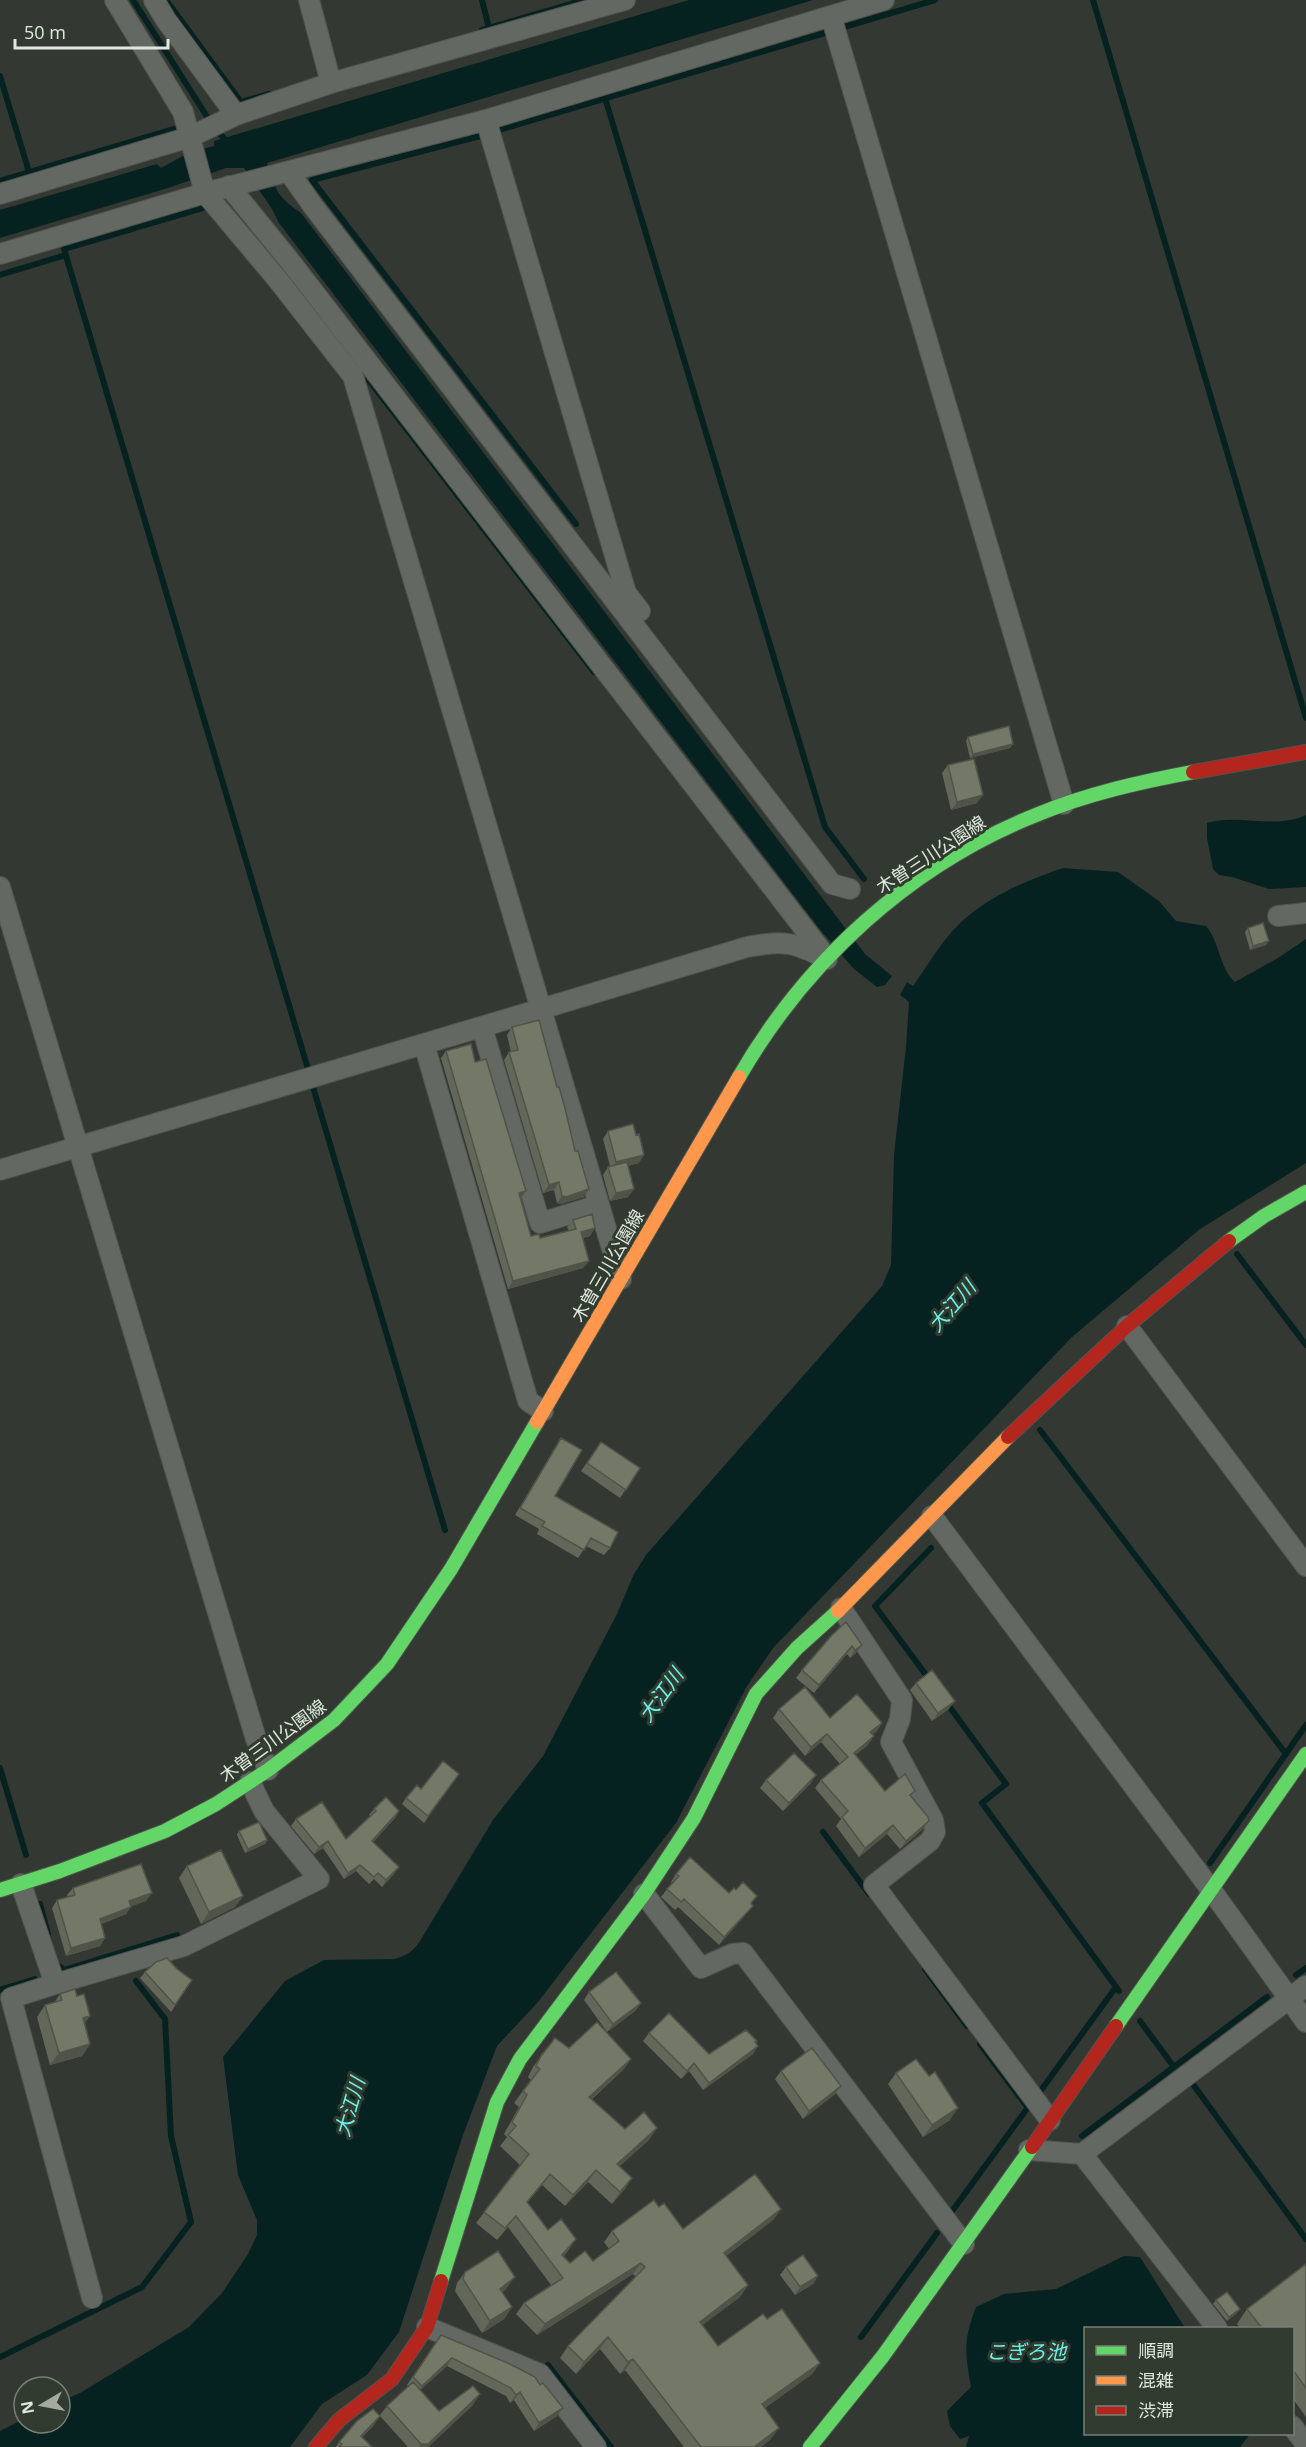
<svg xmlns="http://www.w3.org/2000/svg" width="1306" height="2447" font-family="'Open Sans','Noto Sans JP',sans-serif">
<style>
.water{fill:#062220}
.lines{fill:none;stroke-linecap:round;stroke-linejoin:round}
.stream{stroke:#062220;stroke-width:6}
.street-casing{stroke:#4f544e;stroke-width:22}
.fast-casing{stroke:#4f544e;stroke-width:16}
.slow-casing{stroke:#4f544e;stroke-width:16}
.jam-casing{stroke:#4f544e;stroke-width:16}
.street{stroke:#646863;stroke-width:20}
.fast{stroke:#63d668;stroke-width:14}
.slow{stroke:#ff974d;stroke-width:14}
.jam{stroke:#b3261e;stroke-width:14}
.wall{fill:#636759}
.shaded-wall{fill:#505448}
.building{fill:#737867;stroke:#505448;stroke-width:1.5}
.labels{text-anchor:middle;stroke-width:6;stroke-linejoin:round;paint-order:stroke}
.street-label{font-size:18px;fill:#e1e7df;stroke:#313b2f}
.water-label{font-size:20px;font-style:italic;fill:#69f3ea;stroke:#313b2f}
</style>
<rect width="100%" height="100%" fill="#333832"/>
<path class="water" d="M689 0H813L267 163C276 190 277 197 301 213L865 954 892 976 885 985 877 987 854 969 822 932 279 223 272 209 244 168H226L168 188 0 238V210L157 164 161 168 188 153 214 146V141Z
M1306 815V887L1269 889 1232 877 1219 875 1213 869 1207 838V823C1239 813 1273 830 1306 815Z
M1063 868 1118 872 1159 901 1176 921 1206 926C1220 942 1219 968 1235 982L1278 958 1306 939V1163L1200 1229 1072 1337 773 1648 747 1686 676 1823 538 2002 497 2046 463 2135 399 2332 367 2375 322 2404 290 2447H0V2431L24 2419V2423H60V2402L80 2393 189 2327 222 2293 248 2254 257 2235V2220L238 2175 223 2057 285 1981 324 1960 394 1959C406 1956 413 1952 420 1941L493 1820 543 1756 617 1614 633 1576 646 1555 882 1286 891 1265 894 1155 906 1047 909 1002 900 995 907 982 913 986C924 971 933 955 945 940 973 903 1021 882 1063 868Z
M1124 2256 1140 2257 1185 2328H1086V2434H1250L1240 2447H966L969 2436 960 2439 950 2426 947 2411 971 2387C965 2352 963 2341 976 2307L1004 2294 1056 2289Z"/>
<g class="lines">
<path class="stream" d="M133 0 213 126 229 144
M166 0 241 102 269 94
M482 0 489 28
M1093 0 1306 718
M844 27 935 0
M482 30 584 0
M0 76 29 172
M605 98 825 827 864 879
M499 130 828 32
M480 136 312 180 576 524
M0 181 180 127
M209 206 64 249 308 1069
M263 243 594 672
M0 275 66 255
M313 1087 445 1530
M1237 1254 1306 1345
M1040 1430 1286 1754
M929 1679 875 1606 931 1548
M946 1702 1006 1784 982 1803 1119 1991
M0 1768 26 1855
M823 1832 869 1894
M1210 1863 1306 1725
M40 1904 48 1934
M56 1964 64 1970 177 1935
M925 1969 967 2026
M1296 1975 1306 1968
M0 1990 35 1979
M1140 2021 1174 2067
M980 2044 1028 2108
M1192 2083 1306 2239
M1039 2093 1116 1987
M1082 2136 1267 1997
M950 2214 1029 2106
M861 2337 937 2233
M0 2357 142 2287 191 2222 171 2136 165 2019 136 1981
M548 2365 611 2447"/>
<g class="street-casing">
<path id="street" d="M115 0 183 112 205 193 486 120 884 0
M154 0 166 20 236 115
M309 0 331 83
M831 16 1064 804
M486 120 626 593 640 611
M289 172 313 206 832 884 850 889
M229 186 289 260 823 953
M0 194 190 137 236 115 331 83 625 0
M0 254 205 193 278 280 353 376 541 1009 747 947C784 940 794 942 827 959
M0 887 256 1739 268 1770
M1278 916 1306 913
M482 1027 540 1223 599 1205
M424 1044 528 1401 543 1411
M0 1170 541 1009 621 1279
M1127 1326 1306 1566
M932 1516 1212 1891 1306 2022
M841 1608 902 1700 900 1719 891 1742 933 1820 935 1832 930 1841 874 1885 1050 2120
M21 1884 55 1984 11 1998 92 2298
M644 1894 701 1968 732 1954 743 1953 964 2244
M55 1984 184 1946 319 1879 264 1811 250 1782
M1029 2150 1082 2154 1306 1986
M1082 2154 1217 2328
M427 2327 540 2374 596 2447
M1292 2426 1306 2444"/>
</g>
<g class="fast-casing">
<path id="fast" d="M739 1077C806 961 910 865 1036 815 1086 794 1140 782 1193 772
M1229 1241 1264 1216 1306 1192
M0 1890 60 1871 165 1831 216 1804 268 1770 334 1720 387 1664 451 1569 537 1422
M1116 2026 1306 1754
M441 2281 497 2102 520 2059 644 1894 694 1818 756 1694 797 1648 838 1611
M810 2447 883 2356 1032 2147"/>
</g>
<g class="slow-casing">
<path id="slow" d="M537 1422 739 1077
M838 1611 1008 1437"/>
</g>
<g class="jam-casing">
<path id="jam" d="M1193 772 1306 752
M1008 1437 1127 1326 1229 1241
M1032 2147 1116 2026
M316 2447 339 2420 392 2379 427 2327 441 2281"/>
</g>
<use href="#street" class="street"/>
<use href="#fast" class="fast"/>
<use href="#slow" class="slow"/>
<use href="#jam" class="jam"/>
</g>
<path class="wall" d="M968 737 1013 744 1010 748 970 758 966 741Z
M948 765 977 803 951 810 942 773Z
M1248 928 1266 945 1250 950 1245 932Z
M512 1027 584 1197 561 1204 557 1203 554 1190 543 1193 504 1060 509 1052H511L507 1035Z
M446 1051 475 1062 521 1198 531 1236 540 1238 569 1231 567 1227 573 1220 590 1236 583 1238 589 1261 583 1268 508 1289 441 1058Z
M608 1131 639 1163 628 1166 634 1189 628 1197 610 1201 603 1175 608 1167 610 1166 603 1139Z
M561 1438 555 1496 610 1548 604 1555 586 1546 578 1558 537 1534 539 1529 515 1515Z
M601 1442 640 1468 620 1498 581 1471Z
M846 1622 856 1653 850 1658 847 1654 814 1693 796 1678 802 1670Z
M916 1683 949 1709 932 1721 910 1690Z
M779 1709 830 1718 882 1723 876 1732 872 1734 868 1745 855 1755 885 1791 911 1797 922 1830 900 1849 887 1834 859 1857 836 1826 841 1819 815 1788 821 1780 840 1764 821 1742 805 1756 773 1718Z
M459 1774 424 1823 402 1804 406 1798Z
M766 1780 811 1783 783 1811 760 1788Z
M374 1809 399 1811 395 1818 373 1842 394 1874 382 1887 374 1879 369 1884 356 1871 344 1879 323 1848 314 1854 291 1826 296 1819 346 1839 370 1816 369 1815Z
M239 1831 267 1840 265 1844 245 1853 237 1835Z
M187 1866 243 1896 235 1907 201 1924 179 1878Z
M676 1874 729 1893 753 1906 747 1913 719 1945 678 1907 675 1910 661 1897 672 1883 671 1882Z
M73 1888 146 1901 131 1906 126 1914 101 1924 105 1938 100 1946 66 1956 52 1908 57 1900 68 1897 67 1895Z
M177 1969 192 1980 171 2012 140 1978 145 1972Z
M589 1992 641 2003 635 2011 607 2032 584 2000Z
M60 1994 85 2024 90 2044 82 2056 50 2065 37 2017 45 2005 54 2003Z
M649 2033 709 2054 757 2041 753 2054 703 2090 689 2071 681 2079 643 2041Z
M555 2038 569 2048 631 2059 623 2070 592 2099 625 2129 649 2140 619 2166 632 2178 624 2190 612 2204 588 2182 565 2206 542 2185 527 2203 548 2230 576 2239 564 2256 570 2263 593 2261 609 2249 604 2242 612 2231 659 2207 683 2229 781 2209 773 2220 726 2256 748 2285 740 2297 702 2325 718 2346 767 2319 820 2363 812 2374 765 2408 771 2439 761 2447H684L625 2370 620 2374 600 2349 576 2374 560 2358 568 2346 636 2277 633 2274 537 2335 516 2314 524 2303 551 2285 508 2227 497 2240 476 2223 520 2165 500 2146 507 2137 504 2134 519 2107 514 2103 531 2080 528 2077 533 2067Z
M781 2071 841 2086 835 2094 803 2119 775 2079Z
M896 2073 950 2120 923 2137 888 2084Z
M1306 2264V2417L1293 2399V2328H1240L1237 2324 1247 2309Z
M786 2267 818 2276 813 2284 795 2295 780 2275Z
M465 2272 506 2289 502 2292 512 2307 504 2319 482 2333 455 2291 457 2283Z
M1216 2300 1237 2313 1227 2321 1213 2304Z
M441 2335 557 2416 534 2431 514 2400 510 2403 506 2396 447 2366 420 2390 439 2411 473 2405 428 2447H408L380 2416 373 2426 362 2437 372 2447H336L339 2442 380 2415 387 2406 408 2386 407 2385Z"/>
<path class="shaded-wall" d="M1013 744 1010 748 970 758 973 754Z
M983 795 977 803 951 810 957 802Z
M1269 941 1266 945 1250 950 1253 946Z
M644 1155 639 1163 611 1170 616 1162Z
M559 1182 554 1190 543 1193 549 1185Z
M589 1189 584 1197 561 1204 557 1203 562 1196Z
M634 1189 628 1197 610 1201 616 1193Z
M526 1191 520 1199 519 1193Z
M595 1228 590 1236 576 1239 581 1232Z
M589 1261 583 1268 508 1289 513 1281Z
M862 1645 856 1653 850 1658 855 1650Z
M852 1646 847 1654 814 1693 819 1685Z
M955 1701 949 1709 932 1721 938 1713Z
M882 1723 876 1732 864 1741 870 1732Z
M827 1734 821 1742 805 1756 811 1747Z
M874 1736 868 1745 847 1762 854 1753Z
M816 1775 811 1783 783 1811 789 1803Z
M399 1811 395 1818 368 1848 372 1841Z
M929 1821 922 1830 900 1849 906 1841Z
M893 1825 887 1834 859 1857 865 1848Z
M267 1840 265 1844 245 1853 248 1849Z
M328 1841 323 1848 314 1854 319 1847Z
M360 1865 356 1871 344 1879 348 1873Z
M399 1867 394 1874 382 1887 386 1880Z
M152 1893 146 1901 124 1909 129 1901Z
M243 1896 235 1907 201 1924 209 1912Z
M753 1906 747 1913 719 1945 724 1937Z
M131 1907 126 1914 94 1926 100 1919Z
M105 1938 100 1946 66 1956 71 1948Z
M641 2003 635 2011 607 2032 613 2024Z
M90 2016 82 2028 83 2018Z
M90 2044 82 2056 50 2065 59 2053Z
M758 2046 753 2054 703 2090 709 2083Z
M631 2059 623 2070 581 2108 589 2097Z
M694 2063 689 2071 681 2079 687 2071Z
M841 2086 835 2094 803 2119 809 2111Z
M958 2108 950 2120 923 2137 932 2125Z
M657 2128 649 2140 609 2176 617 2164Z
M596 2170 588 2182 565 2206 573 2195Z
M550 2174 542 2185 519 2213 527 2202Z
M632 2178 624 2190 612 2204 620 2192Z
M781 2209 773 2220 716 2264 724 2253Z
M576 2239 568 2251 554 2266 562 2255Z
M641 2263 633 2274 537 2335 545 2324Z
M818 2276 813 2284 795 2295 800 2287Z
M515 2277 506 2289 492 2301 500 2289Z
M748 2285 740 2297 692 2333 700 2322Z
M512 2307 504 2319 482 2333 490 2321Z
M1240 2309 1237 2313 1227 2321 1229 2317Z
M608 2337 600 2349 576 2374 584 2362Z
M452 2358 447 2366 416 2394 422 2386Z
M633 2359 625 2370 620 2374 628 2362Z
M820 2363 812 2374 754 2416 762 2404Z
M520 2392 514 2400 510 2403 516 2395Z
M480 2394 473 2405 428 2447H419L421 2444Z
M563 2408 557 2416 534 2431 539 2423Z
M380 2416 373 2426 354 2446 361 2436Z
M779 2428 771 2439 761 2447H754Z"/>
<path class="building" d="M1009 726 1013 744 973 754 968 737Z
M974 759 983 795 957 802 948 765Z
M1263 923 1269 941 1253 946 1248 928Z
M539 1020 557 1087H559L565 1108 575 1151H578L589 1189 566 1197 562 1196 559 1182 549 1185 509 1052 518 1050 512 1027Z
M471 1044 475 1062 486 1059 526 1191 519 1193 531 1236 539 1234 540 1238 576 1229 573 1220 592 1214 595 1228 581 1232 589 1261 513 1281 446 1051Z
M633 1124 636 1135 639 1134 644 1155 616 1162 608 1131Z
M627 1162 634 1189 616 1193 608 1167Z
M561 1438 582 1450 555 1496 618 1532 610 1548 591 1538 584 1550 542 1526 545 1522 520 1508Z
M601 1442 640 1468 626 1490 587 1463Z
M846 1622 862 1645 855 1650 852 1646 819 1685 802 1670 832 1635Z
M932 1670 955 1701 938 1713 916 1683Z
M805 1687 830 1718 857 1694 882 1723 870 1732 874 1736 854 1753 885 1791 905 1774 915 1791 910 1795 928 1817 929 1821 906 1841 893 1825 865 1848 842 1817 848 1811 821 1780 848 1757 827 1734 811 1747 779 1709Z
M794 1753 816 1775 789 1803 766 1780Z
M443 1761 459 1774 428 1816 406 1798 417 1785 421 1789Z
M386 1797 399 1811 372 1841 399 1867 386 1880 378 1873 374 1877 360 1865 348 1873 328 1841 319 1847 296 1819 322 1802 346 1839 376 1811 374 1809Z
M259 1822 267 1840 248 1849 239 1831Z
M221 1850 243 1896 209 1912 187 1866Z
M690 1857 729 1893 734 1888 736 1890 743 1882 757 1896 751 1903 753 1906 724 1937 684 1899 681 1902 667 1889 679 1876 676 1874Z
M141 1864 152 1893 129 1901 131 1907 100 1919 105 1938 71 1948 57 1900 75 1895 73 1888Z
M167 1958 177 1969 192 1980 175 2005 145 1972 156 1962Z
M616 1972 641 2003 613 2024 589 1992Z
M75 1989 77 1996 84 1994 90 2016 83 2018 90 2044 59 2053 45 2005 62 2000 60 1994Z
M669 2013 709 2054 746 2030 757 2041 755 2042 758 2046 709 2083 694 2063 687 2071 649 2033Z
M597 2022 631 2059 589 2097 625 2129 644 2112 657 2128 617 2164 632 2178 620 2192 596 2170 573 2195 550 2174 527 2202 548 2230 561 2219 576 2239 562 2255 570 2263 585 2251 593 2261 619 2241 612 2231 654 2200 659 2207 664 2203 683 2229 755 2174 781 2209 724 2253 748 2285 700 2322 718 2346 763 2314 767 2319 782 2309 820 2363 762 2404 779 2428 754 2447H701L633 2359 628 2362 608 2337 584 2362 568 2346 645 2267 641 2263 545 2324 524 2303 563 2278 516 2216 505 2228 484 2212 529 2154 508 2135 516 2126 512 2122 527 2095 523 2091 540 2069 536 2066 541 2056 555 2038 569 2048Z
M812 2048 841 2086 809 2111 781 2071Z
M916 2059 929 2076 935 2072 958 2108 932 2125 896 2073Z
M498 2251 515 2277 500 2289 512 2307 490 2321 463 2279 465 2272Z
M803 2255 818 2276 800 2287 786 2267Z
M1306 2264V2388L1293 2370V2328H1262L1247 2309Z
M1227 2292 1240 2309 1229 2317 1216 2300Z
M441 2335 510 2364 535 2377 540 2385 543 2383 563 2408 539 2423 520 2392 516 2395 511 2388 452 2358 422 2386 413 2377Z
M413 2382 439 2411 473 2386 480 2394 428 2444H421L387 2406Z
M373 2409 380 2416 361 2436 372 2447H339L342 2444 339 2442 357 2421Z"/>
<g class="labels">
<g class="street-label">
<text transform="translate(931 855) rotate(-33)" y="6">木曽三川公園線</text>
<text transform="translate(608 1266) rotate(-60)" y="6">木曽三川公園線</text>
<text transform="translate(273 1741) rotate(-36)" y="6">木曽三川公園線</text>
</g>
<g class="water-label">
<text transform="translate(952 1306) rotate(-49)" y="7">大江川</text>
<text transform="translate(661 1695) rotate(-54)" y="7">大江川</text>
<text transform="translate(350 2107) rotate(-74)" y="7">大江川</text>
<text x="1026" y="2359">こぎろ池</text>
</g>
</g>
<rect x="1084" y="2327" width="210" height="108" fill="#313b2f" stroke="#778075" stroke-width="1.5"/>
<rect x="1096" y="2346" width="30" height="9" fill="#63d668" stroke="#778075" stroke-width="1.5"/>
<text x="1138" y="2357" font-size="18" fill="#e1e7df">順調</text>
<rect x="1096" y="2376" width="30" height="9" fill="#ff974d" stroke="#778075" stroke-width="1.5"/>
<text x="1138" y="2387" font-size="18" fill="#e1e7df">混雑</text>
<rect x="1096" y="2406" width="30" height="9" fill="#b3261e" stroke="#778075" stroke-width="1.5"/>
<text x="1138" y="2417" font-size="18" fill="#e1e7df">渋滞</text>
<g transform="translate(42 2405) rotate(260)"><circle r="28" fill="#313b2f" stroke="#778075" stroke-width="1.5"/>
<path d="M0-4.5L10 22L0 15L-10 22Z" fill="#a4aaa2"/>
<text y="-9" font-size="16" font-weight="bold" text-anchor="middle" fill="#e1e7df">N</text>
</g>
<path d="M15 39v9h153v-9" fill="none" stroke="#e1e7df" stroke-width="3"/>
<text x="24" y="39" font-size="18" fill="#e1e7df" stroke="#313b2f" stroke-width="4.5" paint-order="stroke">50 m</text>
</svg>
